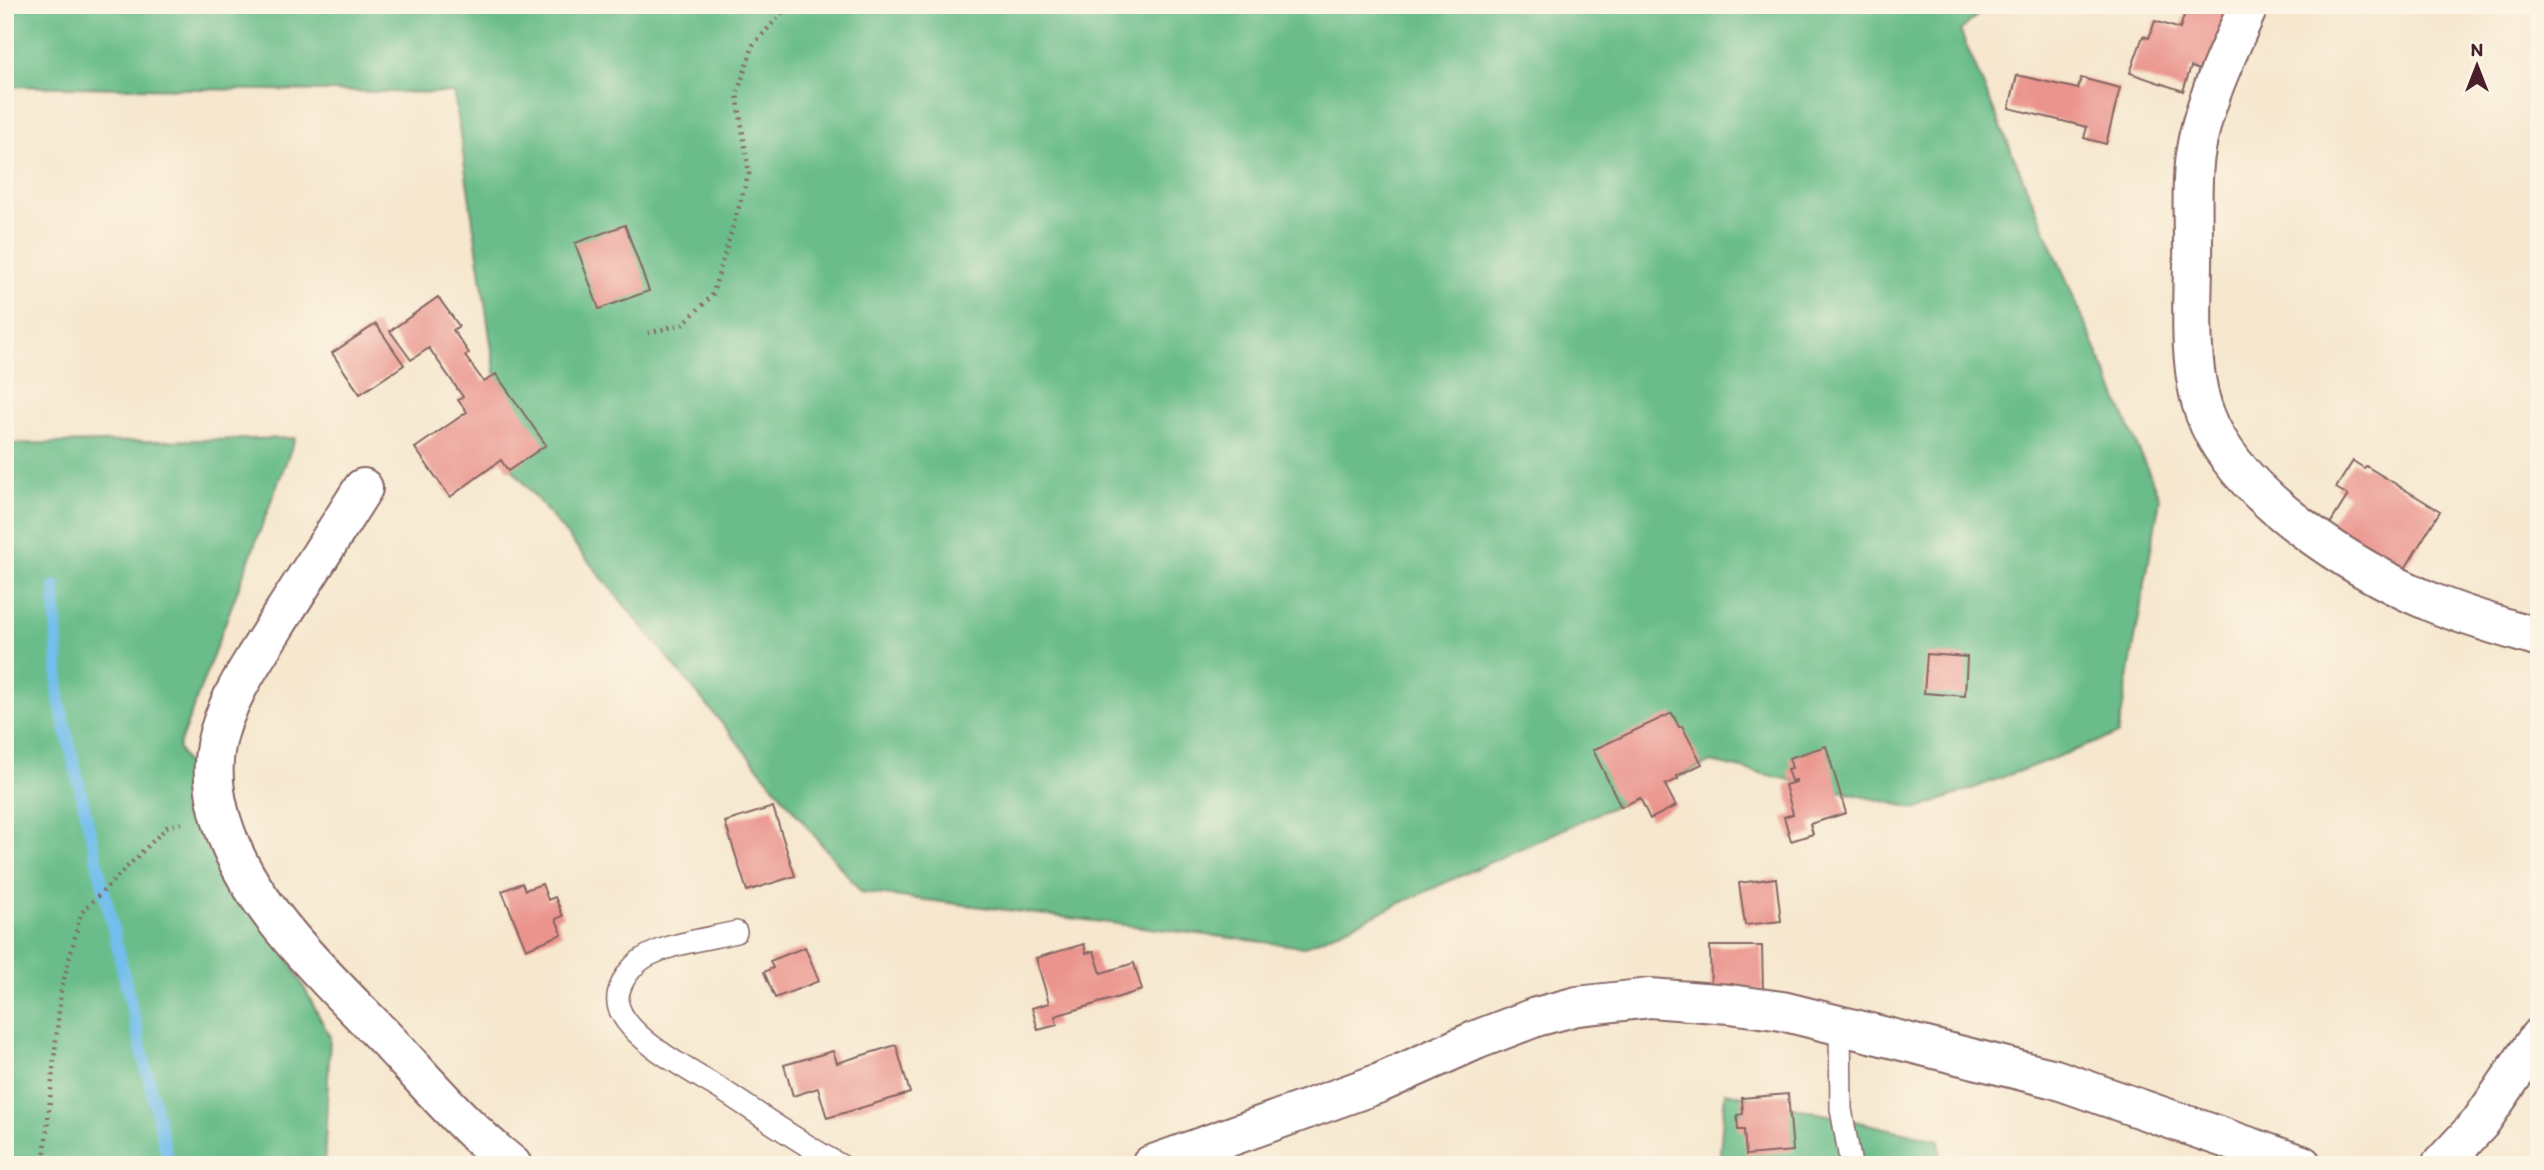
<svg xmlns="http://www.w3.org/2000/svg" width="2544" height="1170" font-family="Itim,sans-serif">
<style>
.forest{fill:#6bbd8a;stroke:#5a6e5a;stroke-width:2}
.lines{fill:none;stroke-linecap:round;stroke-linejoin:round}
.stream{stroke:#72beec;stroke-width:12}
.building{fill:#ea948d}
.service-casing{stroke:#866564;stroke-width:24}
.minor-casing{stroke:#866564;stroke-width:42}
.path{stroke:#866564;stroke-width:4.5;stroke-dasharray:2 5;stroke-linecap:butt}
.service{stroke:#fff;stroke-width:21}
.minor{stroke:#fff;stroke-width:38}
</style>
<rect width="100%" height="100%" fill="#fcf5e5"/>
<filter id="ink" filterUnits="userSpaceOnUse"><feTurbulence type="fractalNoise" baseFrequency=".0143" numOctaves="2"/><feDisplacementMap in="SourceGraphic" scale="14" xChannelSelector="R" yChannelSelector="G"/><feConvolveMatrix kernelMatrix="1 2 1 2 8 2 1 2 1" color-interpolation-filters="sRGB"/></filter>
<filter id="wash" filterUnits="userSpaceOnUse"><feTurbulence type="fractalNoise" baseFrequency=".00686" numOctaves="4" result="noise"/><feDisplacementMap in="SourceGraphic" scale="28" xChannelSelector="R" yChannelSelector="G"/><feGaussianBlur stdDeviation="1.57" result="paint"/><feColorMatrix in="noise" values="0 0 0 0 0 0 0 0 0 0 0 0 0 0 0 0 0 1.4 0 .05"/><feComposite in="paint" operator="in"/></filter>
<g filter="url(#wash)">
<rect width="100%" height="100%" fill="#f6e7ce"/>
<path class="forest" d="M5 5H1988L1960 31 2160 499 2118 734 1918 809 1711 762 1304 947 861 892 509 465 454 93 5 86Z
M295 438 178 748 330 1037 324 1165H5V444Z
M1725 1092 1939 1140 1941 1165H1719Z"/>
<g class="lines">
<path class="stream" d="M55 586 59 700 169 1165"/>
</g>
<g id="blocks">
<path class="building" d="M2187 5H2237L2211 74 2191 67 2183 91 2130 73 2143 36 2149 38 2155 21 2180 29Z
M2017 75 2078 89 2081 78 2120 88 2106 144 2084 138 2087 127 2009 108Z
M625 225 649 291 599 309 575 243Z
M438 297 459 326 453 330 469 353 465 356 484 382 496 374 546 445 508 471 501 460 450 497 415 448 467 412 458 400 463 397 429 348 411 360 390 331Z
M376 324 404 365 360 394 332 353Z
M2353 461 2364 468 2366 466 2440 511 2403 572 2328 527 2348 495 2336 488Z
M1927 654 1967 657 1965 696 1924 693Z
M1672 713 1679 727 1682 726 1702 764 1677 776 1678 779 1665 785 1676 806 1650 819 1640 798 1621 807 1593 750Z
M1826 746 1846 813 1810 824 1813 834 1791 841 1784 817 1793 814 1785 785 1796 782V780L1791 781 1787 769 1792 768 1789 758Z
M773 807 795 876 747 891 725 822Z
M1776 878 1781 921 1745 925 1739 883Z
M522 883 525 890 542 884 548 900 555 897 563 916 556 919 562 934 526 949 502 891Z
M1084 944 1086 953 1094 951 1101 973 1134 963 1142 990 1055 1016 1057 1025 1038 1030 1032 1008 1049 1003 1036 958Z
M1710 946H1762L1763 990 1711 991Z
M805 947 819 981 775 998 764 972 773 968 770 961Z
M896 1045 910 1093 827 1118 818 1088 793 1096 784 1065 833 1051 837 1063Z
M1788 1094 1793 1151 1746 1155 1744 1130H1738L1737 1115 1743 1114 1742 1098Z"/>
</g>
</g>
<g filter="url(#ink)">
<use href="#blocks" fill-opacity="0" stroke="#866564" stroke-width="2"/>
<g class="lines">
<g class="service-casing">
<path id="service" d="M736 932C709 939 654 945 635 965 625 975 614 993 619 1008 631 1041 693 1072 722 1090 762 1116 799 1142 840 1165
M1840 1025 1841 1109 1851 1165"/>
</g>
<g class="minor-casing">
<path id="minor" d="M2249 5C2228 53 2203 102 2195 155 2190 190 2194 231 2193 266 2192 312 2189 371 2205 414 2235 496 2355 570 2433 603 2467 617 2503 627 2539 638
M363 488C335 532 308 575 280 618 255 659 226 697 216 745 209 781 219 820 234 853 265 922 336 987 388 1041 428 1084 466 1129 512 1165
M1151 1165 1380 1083 1476 1040 1536 1017 1577 1006 1650 998 1730 1004 1782 1011 2055 1079 2302 1165
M2441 1165 2480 1123 2539 1037"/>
</g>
<path class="path" d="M648 333 683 324 712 296 749 173 737 94 753 45 789 5
M39 1165 44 1159 61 991 81 913 167 827 182 823"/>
<use href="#service" class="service"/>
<use href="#minor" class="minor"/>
</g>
</g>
<rect width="2544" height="1170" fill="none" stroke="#fcf5e5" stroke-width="28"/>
<g transform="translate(2477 66)" stroke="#fcf5e5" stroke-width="5" paint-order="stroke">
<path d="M0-5L12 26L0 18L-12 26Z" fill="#4a1f2b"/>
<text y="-10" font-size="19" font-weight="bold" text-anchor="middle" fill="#4a1f2b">N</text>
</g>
</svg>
